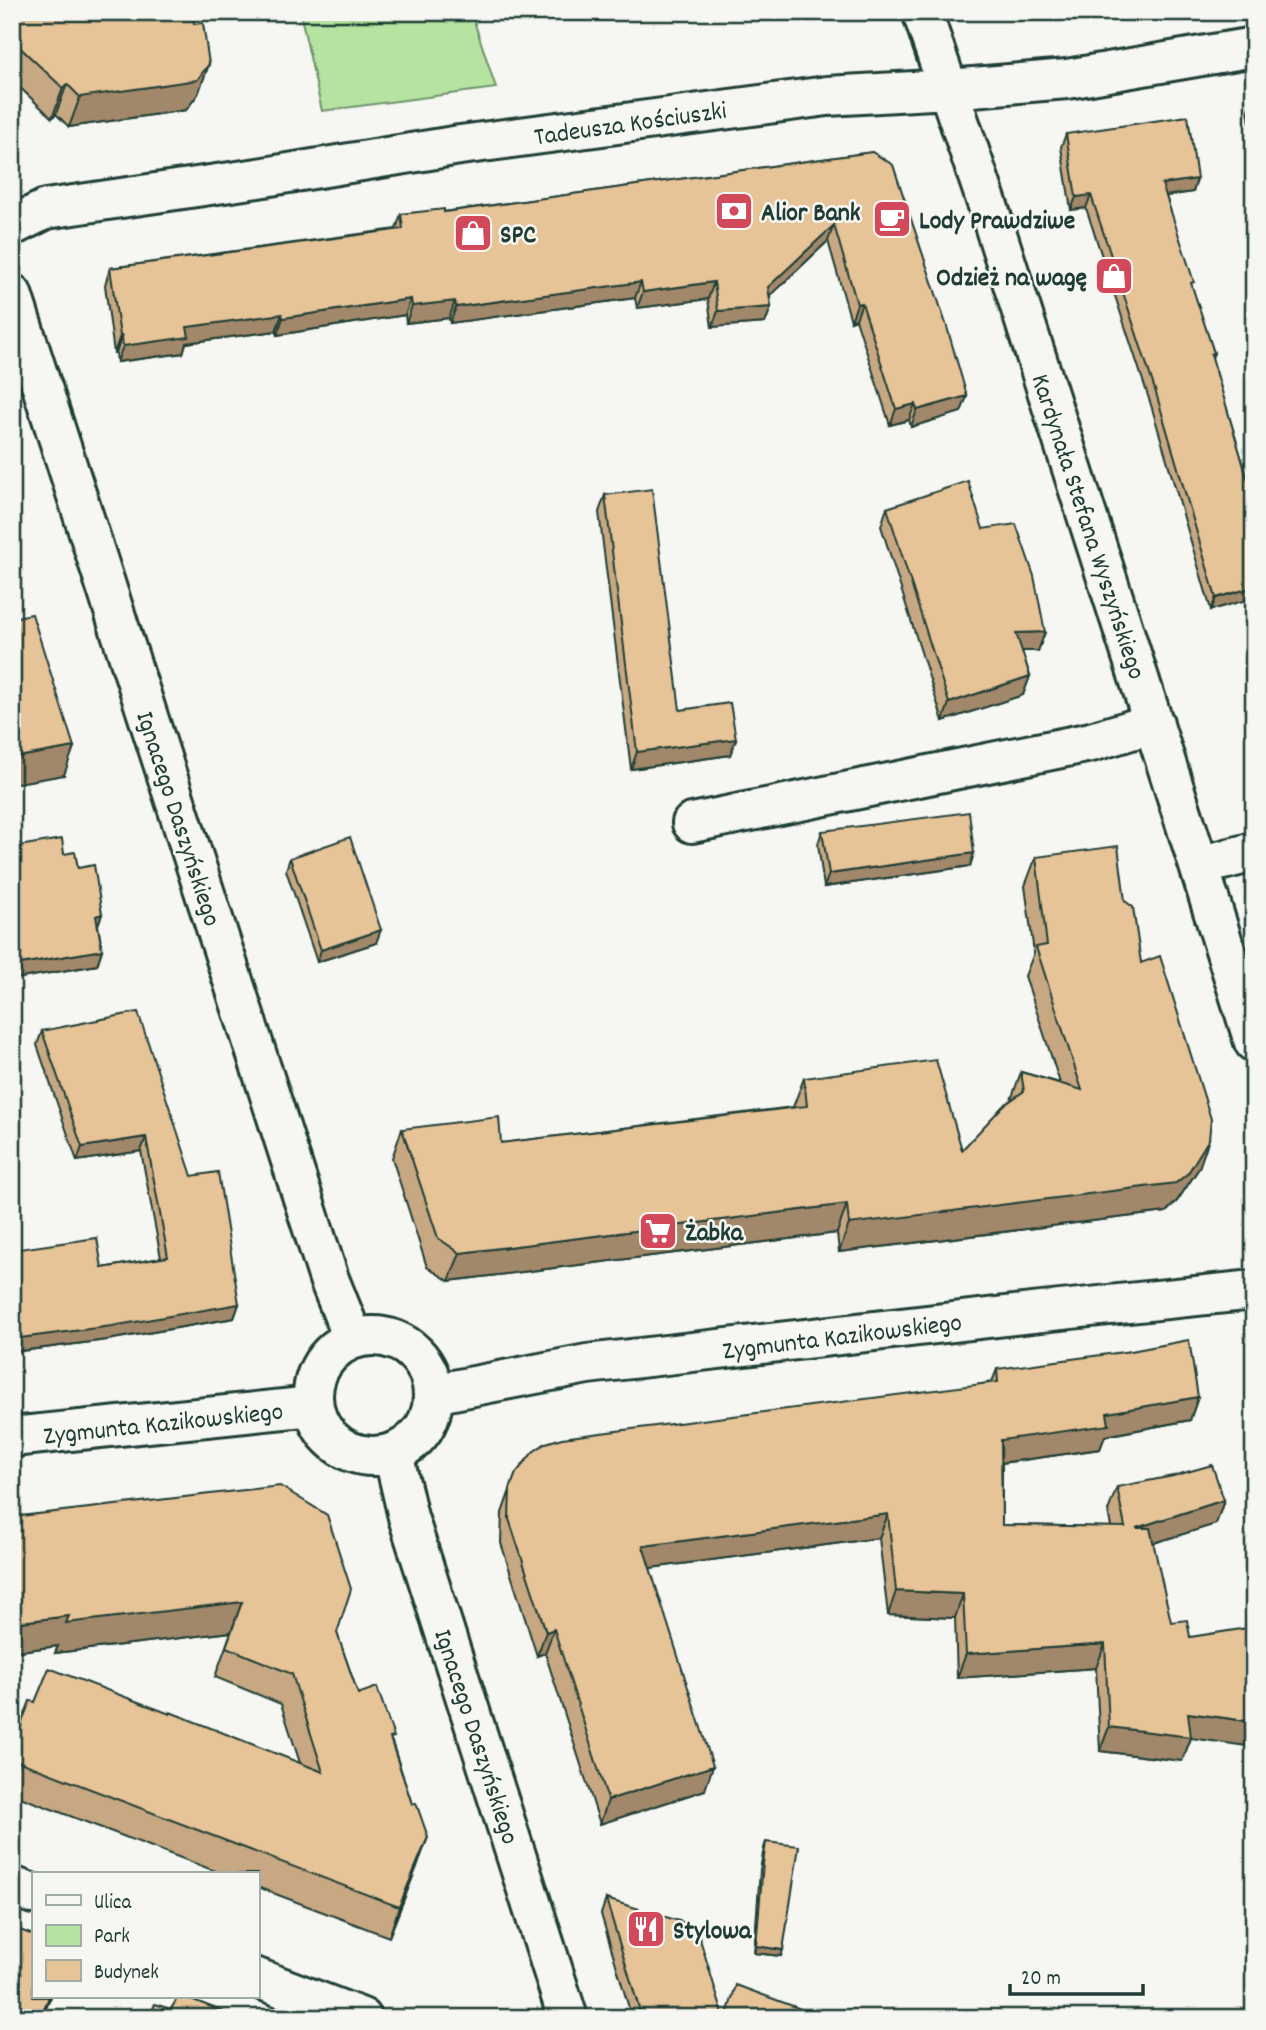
<svg xmlns="http://www.w3.org/2000/svg" width="1266" height="2030" font-family="Dekko,sans-serif">
<style>
.green{fill:#b7e3a0;stroke:#6b906a;stroke-width:2}
.lines{fill:none;stroke-linecap:round;stroke-linejoin:round}
.minor-casing{stroke:#1f3d34;stroke-width:44}
.minor{stroke:#f6f6f2;stroke-width:38}
.wall{fill:#c7a883;stroke:#1f3d34;stroke-width:2}
.shaded-wall{fill:#a2886a;stroke:#1f3d34;stroke-width:2}
.building{fill:#e7c398;stroke:#1f3d34;stroke-width:2}
.labels{text-anchor:middle;stroke-width:5;stroke-linejoin:round;paint-order:stroke}
.street-label{font-size:26px;fill:#1f3d34;stroke:#f6f6f2}
.poi-label{font-size:26px;font-weight:bold;fill:#1f3d34;stroke:#f6f6f2;text-anchor:start}
</style>
<rect width="100%" height="100%" fill="#f6f6f2"/>
<filter id="ink" filterUnits="userSpaceOnUse"><feTurbulence type="fractalNoise" baseFrequency=".0143" numOctaves="2"/><feDisplacementMap in="SourceGraphic" scale="14" xChannelSelector="R" yChannelSelector="G"/><feConvolveMatrix kernelMatrix="1 2 1 2 8 2 1 2 1" color-interpolation-filters="sRGB"/></filter>
<g filter="url(#ink)">
<path class="green" d="M300 12H471L496 88 322 111Z"/>
<g class="lines">
<g class="minor-casing">
<path id="minor" d="M922 12 988 206 1199 866 1254 1042
M12 226 46 209 258 178 460 145 827 96 949 89 1067 79 1254 47
M12 294 329 1279 353 1339
M692 823 1091 742 1154 723
M1199 866 1254 852
M313 1396a60 60 0 1 1 120 0a60 60 0 1 1-120 0Z
M433 1394 587 1364 1032 1313 1254 1290
M12 1437 313 1406
M393 1453 408 1517 568 2018
M12 1886 33 1894
M257 1978 362 2018"/>
</g>
<use href="#minor" class="minor"/>
</g>
<path class="wall" d="M12 12 194 24 209 64 198 94 186 110 69 127 56 114 52 118 12 80Z
M527 12H551L528 20Z
M1252 97H1254V148L1248 110Z
M1066 134 1197 179 1193 192 1166 196 1192 287 1214 353 1212 358 1254 501 1211 610 1151 405 1086 208 1071 210 1061 147Z
M872 152 967 396 961 412 911 427 909 420 890 425 856 319 851 321 828 241 770 296 771 307 765 323 712 327 708 299 637 308 635 298 450 323 449 318 406 323 405 315 277 335 276 331 186 343 183 353 117 362 116 353H114L105 285 110 268 396 229 401 214 444 212Z
M605 495 680 710 736 739 730 755 631 769 599 512Z
M887 508 983 529 1045 632 1038 651H1022L1030 676 1023 695 943 721 881 526Z
M822 831 974 853 970 866 824 887 818 844Z
M12 847 64 854 78 868 102 914 98 925 102 950 97 965 15 979 12 972Z
M1036 857 1125 901 1141 963 1199 1168 1177 1201 1166 1212 839 1252 837 1233 449 1281 427 1267 392 1158 402 1129 501 1143 793 1107 804 1078 962 1150 1011 1100 1021 1072 1060 1083 1025 976 1034 953 1025 886Z
M290 858 376 943 317 962 286 870Z
M42 1031 192 1176 239 1304 234 1318 107 1340 12 1352V1250L102 1268 161 1258 141 1151 77 1161 37 1045Z
M997 1369 1198 1397 1190 1420 1105 1436 1100 1449 1002 1463V1525L1111 1527 1108 1511 1117 1487 1224 1500 1216 1524 1153 1543 1191 1738 1182 1761 1100 1751 1096 1668 957 1678 955 1618 888 1615 879 1538 650 1568 705 1790 600 1824 545 1653 537 1656 501 1543 502 1513 516 1473 992 1382Z
M1254 1500V1523L1250 1511Z
M12 1517 337 1633 358 1694 392 1742 412 1804 428 1837 389 1937 257 1887V1874H223L12 1794V1748L300 1763 281 1704 215 1677 231 1632 55 1653 58 1646 12 1652Z
M766 1842 781 1956 754 1953 760 1870 764 1848Z
M606 1899 724 2018H632L601 1914Z
M1254 1928V1971L1245 1942 1249 1929Z"/>
<path class="shaded-wall" d="M531 12H551L528 20Z
M209 64 198 94 186 110 69 127 80 97Z
M67 84 56 114 52 118 63 88Z
M1197 179 1193 192 1157 197 1162 184Z
M1091 195 1086 208 1071 210 1076 197Z
M834 225 828 241 762 303 768 287Z
M641 282 635 298 450 323 456 307Z
M714 282 708 299 637 308 643 292Z
M411 299 405 315 277 335 283 318Z
M455 301 449 318 406 323 412 306Z
M862 303 856 319 851 321 857 304Z
M771 307 765 323 712 327 718 311Z
M282 314 276 331 186 343 183 353 117 362 123 346 187 327Z
M120 336H122L116 353H114Z
M967 396 961 412 911 427 917 410Z
M915 404 909 420 890 425 896 409Z
M1254 587V598L1211 610 1216 598Z
M1045 632 1038 651H1010L1016 633Z
M1030 676 1023 695 943 721 949 703Z
M736 739 730 755 631 769 637 752Z
M74 747 64 775 12 784V758Z
M974 853 970 866 824 887 829 874Z
M102 914 96 930V916Z
M381 930 376 943 317 962 321 950Z
M102 950 97 965 15 979 20 964Z
M146 1137 141 1151 77 1161 82 1147Z
M1209 1139 1199 1168 1177 1201 1166 1212 839 1252 849 1224Z
M847 1204 837 1233 449 1281 460 1253Z
M239 1304 234 1318 107 1340 12 1352V1339Z
M1198 1397 1190 1420 1105 1436 1100 1449 993 1464 1001 1440 1107 1413Z
M1224 1500 1216 1524 1128 1551 1136 1528Z
M888 1514 879 1538 635 1570 643 1546Z
M896 1591 963 1594 955 1618 888 1615Z
M242 1602 231 1632 55 1653 58 1646 12 1652V1623L69 1616Z
M554 1629 545 1653 537 1656 546 1632Z
M1105 1644 1096 1668 957 1678 966 1654Z
M1188 1713 1254 1722V1747L1191 1738 1182 1761 1100 1751 1109 1727Z
M713 1766 705 1790 600 1824 608 1800Z
M428 1837 417 1867 389 1937 399 1907Z
M756 1946 783 1950 781 1956 754 1953Z
M49 1997H51L42 2018H40Z"/>
<path class="building" d="M12 12H192L194 24 203 23 209 64 197 80 80 97 67 84 63 88 12 40Z
M1188 116 1197 179 1162 184 1194 282 1191 283 1214 353 1211 354 1254 501V587L1216 598 1156 393 1091 195 1076 197 1066 134Z
M872 152 893 165 947 327 967 396 917 410 915 404 896 409 862 303 857 304 834 225 768 287 771 307 718 311 714 282 643 292 641 282 456 307 455 301 412 306 411 299 283 318 282 314 187 327 189 337 123 346 122 336H120L110 268 403 229 401 214 444 209V212Z
M968 481 983 529 1016 524 1034 576 1045 632 1016 633 1030 676 949 703 887 508Z
M652 489 680 710 730 703 736 739 637 752 605 495Z
M32 614 74 747 12 758V618Z
M969 812 974 853 829 874 822 831Z
M350 837 381 930 321 950 290 858Z
M62 839 64 854 75 852 78 868 94 865 102 914 96 916 102 950 20 964 12 940V926L13 925 12 918V847Z
M1118 846 1125 901 1133 907 1141 963 1160 956 1211 1119 1209 1139 1188 1173 1176 1183 849 1224 847 1204 460 1253 438 1238 402 1129 499 1117 501 1143 807 1106 804 1078 936 1060 962 1150 1003 1106 1024 1091 1021 1072 1082 1090 1036 947 1047 945 1036 857Z
M138 1012 192 1176 218 1172 239 1304 112 1326 12 1339V1250L97 1238 102 1268 168 1257 146 1137 82 1147 42 1031Z
M1189 1340 1198 1397 1107 1413 1109 1425 1001 1440 1002 1525 1125 1527 1117 1487 1173 1476 1212 1465 1224 1500 1136 1528H1150L1171 1622 1187 1620 1190 1637 1254 1627V1722L1188 1713 1191 1737 1109 1727 1105 1644 966 1654 963 1594 896 1591 888 1514 643 1546 713 1766 608 1800 554 1629 546 1632 509 1519 510 1489 516 1473 533 1452 546 1443 562 1438 998 1382 997 1369 1131 1351Z
M280 1486 327 1515 351 1589 337 1633 358 1694 377 1687 394 1737 390 1738 412 1804 416 1803 428 1837 399 1907 12 1759V1748L30 1701 35 1702 49 1668 170 1714V1712L323 1772 292 1674 226 1647 242 1602 66 1623 69 1616 12 1623V1517Z
M766 1842 799 1846 783 1950 756 1946 763 1863Z
M606 1899 696 1926 724 2018H642Z
M12 1927 33 1935V1997H49L40 2018H12Z
M1254 1928V1943L1249 1929Z
M736 1985 825 2018H726Z
M178 1997H186L239 2018H149L155 2004 171 2009Z"/>
</g>
<defs>
<g id="bank-square" transform="scale(2.0125)"><rect x="-9" y="-9" width="18" height="18" rx="4" fill="#d1495b" stroke="#f6f6f2"/><path d="M-6-4H6V4H-6ZM0-2.3a2.3 2.3 0 1 0 0 4.6a2.3 2.3 0 1 0 0-4.6Z" fill="#fff"/></g>
<g id="cafe-square" transform="scale(2.0125)"><rect x="-9" y="-9" width="18" height="18" rx="4" fill="#d1495b" stroke="#f6f6f2"/><path d="M-5.5-4.5H6V0H3Q3 3.5 0 3.5H-2.5Q-5.5 3.5-5.5 0ZM3-3.2v2h1.7v-2ZM-6 4.5H4V6H-6Z" fill="#fff"/></g>
<g id="shop-square" transform="scale(2.0125)"><rect x="-9" y="-9" width="18" height="18" rx="4" fill="#d1495b" stroke="#f6f6f2"/><path d="M-5-2.5h2.3a2.7 3.5 0 0 1 5.4 0H5L5.5 6h-11ZM-1.5-2.5h3a1.5 2.3 0 0 0-3 0Z" fill="#fff"/></g>
<g id="supermarket-square" transform="scale(2.0125)"><rect x="-9" y="-9" width="18" height="18" rx="4" fill="#d1495b" stroke="#f6f6f2"/><path d="M-6-5.5h2.5l.6 2H6L4.5 2H-2.5L-4.4-4H-6ZM-1.5 3.2a1.3 1.3 0 1 0 .1 0ZM3 3.2a1.3 1.3 0 1 0 .1 0Z" fill="#fff"/></g>
<g id="restaurant-square" transform="scale(2.0125)"><rect x="-9" y="-9" width="18" height="18" rx="4" fill="#d1495b" stroke="#f6f6f2"/><path d="M-5-6h1v4h1v-4h1v4h1v-4h1v5L-1.5 .5V6h-2V.5L-5-1ZM5-6V6H3V1.5H1.5Q1.5-4 5-6Z" fill="#fff"/></g>
</defs>
<g fill-rule="evenodd">
<use href="#bank-square" x="734" y="211"/>
<use href="#cafe-square" x="892" y="219"/>
<use href="#shop-square" x="473" y="233"/>
<use href="#shop-square" x="1114" y="276"/>
<use href="#supermarket-square" x="658" y="1231"/>
<use href="#restaurant-square" x="646" y="1929"/>
</g>
<g class="labels">
<g class="street-label">
<text transform="translate(630 122) rotate(-8)" y="9">Tadeusza Kościuszki</text>
<text transform="translate(1090 526) rotate(72)" y="9">Kardynała Stefana Wyszyńskiego</text>
<text transform="translate(180 818) rotate(72)" y="9">Ignacego Daszyńskiego</text>
<text transform="translate(842 1335) rotate(-7)" y="9">Zygmunta Kazikowskiego</text>
<text transform="translate(163 1422) rotate(-6)" y="9">Zygmunta Kazikowskiego</text>
<text transform="translate(478 1736) rotate(72)" y="9">Ignacego Daszyńskiego</text>
</g>
<g class="poi-label">
<text x="761" y="220">Alior Bank</text>
<text x="919" y="228">Lody Prawdziwe</text>
<text x="500" y="242">SPC</text>
<text x="1087" y="285" text-anchor="end">Odzież na wagę</text>
<text x="685" y="1240">Żabka</text>
<text x="673" y="1938">Stylowa</text>
</g>
</g>
<rect width="1266" height="2030" fill="none" stroke="#f6f6f2" stroke-width="42"/>
<rect x="21" y="21" width="1224" height="1988" fill="none" stroke="#1f3d34" stroke-width="2.5" filter="url(#ink)"/>
<rect x="32" y="1872" width="228" height="126" fill="#f6f6f2" stroke="#a0aca6" stroke-width="2"/>
<rect x="46" y="1895" width="35" height="10" fill="#f6f6f2" stroke="#a0aca6" stroke-width="2"/>
<text x="94" y="1908" font-size="21" fill="#1f3d34">Ulica</text>
<rect x="46" y="1925" width="35" height="21" fill="#b7e3a0" stroke="#a0aca6" stroke-width="2"/>
<text x="94" y="1942" font-size="21" fill="#1f3d34">Park</text>
<rect x="46" y="1960" width="35" height="21" fill="#e7c398" stroke="#a0aca6" stroke-width="2"/>
<text x="94" y="1978" font-size="21" fill="#1f3d34">Budynek</text>
<path d="M1010 1984v10h133v-10" fill="none" stroke="#1f3d34" stroke-width="3.5"/>
<text x="1021" y="1984" font-size="21" fill="#1f3d34" stroke="#f6f6f2" stroke-width="5" paint-order="stroke">20 m</text>
</svg>
